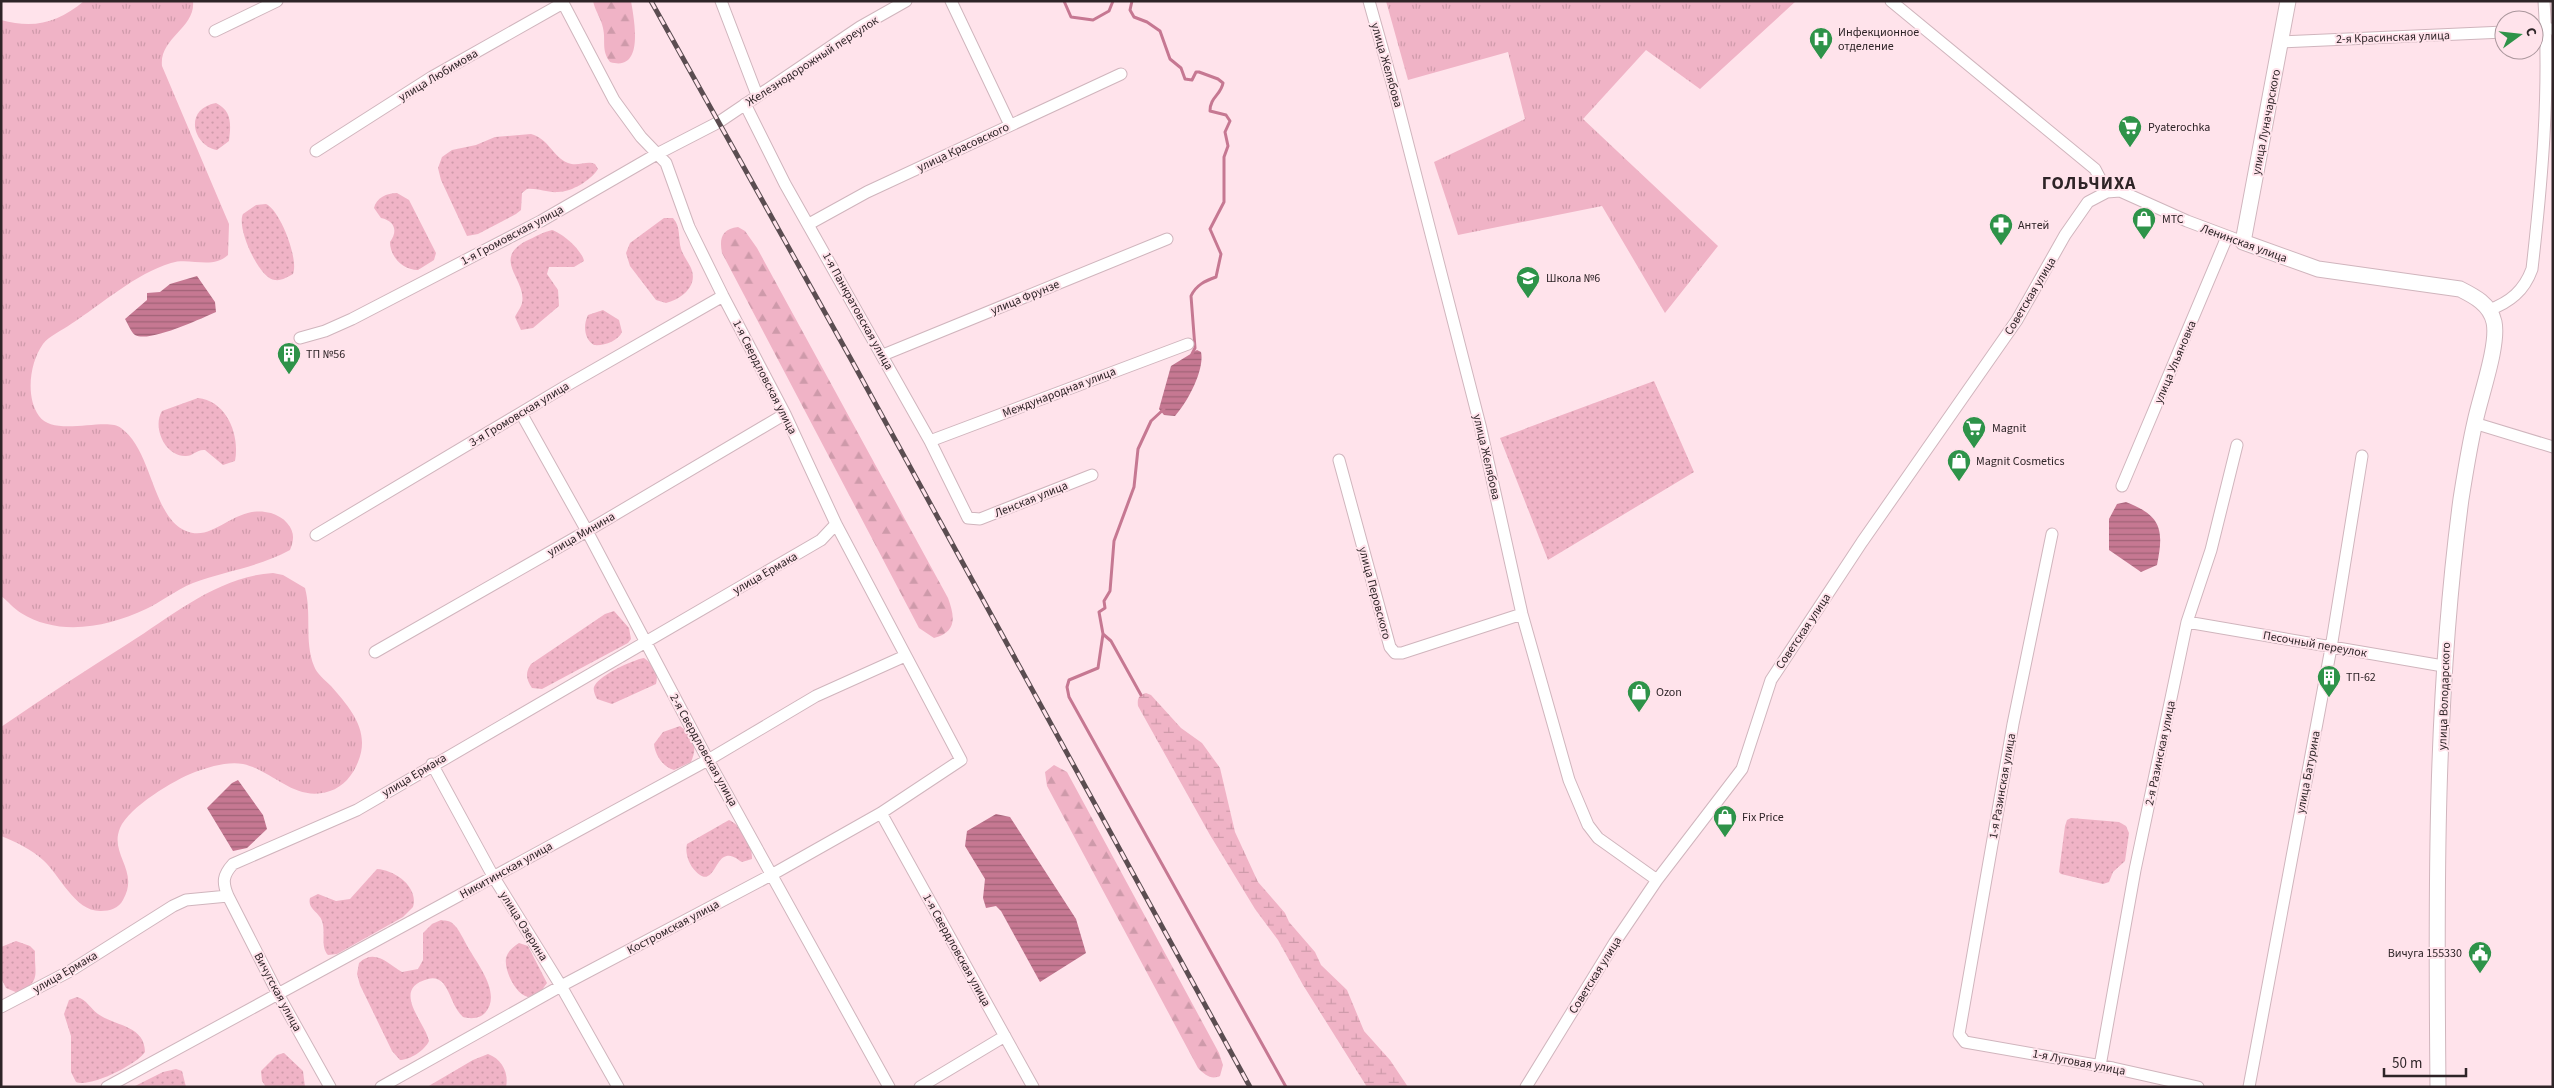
<svg xmlns="http://www.w3.org/2000/svg" width="2554" height="1088" font-family="'Source Sans 3',sans-serif">
<style>
.grass{fill:url(#grass-tufts)}
.forest{fill:url(#forest-firs)}
.wetland{fill:url(#wetland-marsh)}
.garden{fill:url(#garden-dots)}
.water{fill:url(#water-rules)}
.lines{fill:none;stroke-linecap:round;stroke-linejoin:round}
.stream{stroke:#c67892;stroke-width:3}
.minor-casing{stroke:#d0b5bd;stroke-width:13}
.major-casing{stroke:#d0b5bd;stroke-width:17}
.minor{stroke:#fff;stroke-width:11}
.major{stroke:#fff;stroke-width:15}
.rail-casing{stroke:#5b4d51;stroke-width:5}
.rail{stroke:#ffe3eb;stroke-width:3;stroke-dasharray:9;stroke-linecap:butt}
.labels{text-anchor:middle;stroke-width:4;stroke-linejoin:round;paint-order:stroke}
.poi-label{font-size:12px;fill:#2e2427;stroke:#ffe3eb;text-anchor:start}
.street-label{font-size:12px;fill:#2e2427;stroke:#ffe3eb}
.district-label{font-size:18px;font-weight:bold;letter-spacing:1px;fill:#2e2427;stroke:#ffe3eb}
</style>
<defs>
<pattern id="grass-tufts" width="24" height="20" patternUnits="userSpaceOnUse" patternTransform="scale(1.25)"><rect width="24" height="20" fill="#f0b3c6"/><path d="M3 7l-1-3M5 7V3M7 7l1-3M15 17l-1-3M17 17v-4M19 17l1-3" fill="none" stroke="#ce9aaa"/></pattern>
<pattern id="forest-firs" width="22" height="20" patternUnits="userSpaceOnUse" patternTransform="scale(1.25)"><rect width="22" height="20" fill="#f0b3c6"/><path d="M5 1l3.5 6h-7zM16 11l3.5 6h-7z" fill="#ce9aaa"/></pattern>
<pattern id="wetland-marsh" width="20" height="14" patternUnits="userSpaceOnUse" patternTransform="scale(1.25)"><rect width="20" height="14" fill="#f0b3c6"/><path d="M1 5h8M5 5V1M11 12h8M15 12V8" fill="none" stroke="#ce9aaa"/></pattern>
<pattern id="garden-dots" width="8" height="8" patternUnits="userSpaceOnUse" patternTransform="scale(1.25)"><rect width="8" height="8" fill="#f0b3c6"/><path d="M2 2h.1M6 6h.1" fill="none" stroke="#ce9aaa" stroke-width="1.8" stroke-linecap="round"/></pattern>
<pattern id="water-rules" width="6" height="5" patternUnits="userSpaceOnUse" patternTransform="scale(1.25)"><rect width="6" height="5" fill="#c67892"/><path d="M0 2.5h6" fill="none" stroke="#a16277"/></pattern>
</defs>
<rect width="100%" height="100%" fill="#ffe3eb"/>
<path class="grass" d="M84 1H193C196 28 159 38 162 66L229 224 228 255C212 270 190 257 171 263 135 274 102 304 71 324 63 330 49 336 43 344 30 362 25 396 39 416 54 438 107 416 121 428 153 451 152 517 186 531 215 543 235 503 271 513 277 515 283 518 287 523 295 532 294 540 290 550 259 567 225 571 193 583 176 590 161 602 146 609 108 627 59 637 21 613 14 609 8 601 1 596V20C34 29 58 23 84 1Z
M1386 1H1796L1700 89 1646 50 1583 119 1718 246 1665 313 1602 206 1458 235 1434 162 1525 119 1508 52 1408 80Z
M273 573 283 575 305 588C312 614 304 640 314 666 317 674 325 680 331 686 350 708 371 731 358 762 353 775 343 787 330 791 295 803 274 771 243 764 228 761 209 767 195 772 174 780 129 807 120 828 109 855 140 870 123 900 119 908 110 911 101 911 75 912 60 875 43 860 31 849 16 842 1 836V727C43 698 86 670 129 643 173 615 219 576 273 573Z"/>
<path class="forest" d="M593 1H631C634 19 645 73 610 62 601 50 606 41 603 28 601 18 595 11 593 1Z
M738 227 745 231 757 248 948 598C955 617 957 632 934 638L919 628 722 253C719 238 722 229 738 227Z
M1054 765 1067 772 1219 1053 1223 1065 1220 1076C1211 1080 1205 1075 1198 1068L1047 786 1045 772Z"/>
<path class="wetland" d="M1146 693 1151 695 1181 728 1202 743 1220 768 1235 832 1258 882 1285 913 1289 922 1315 952 1321 965 1347 990 1364 1031 1390 1060 1408 1087H1367L1303 985 1278 940 1255 909 1210 835 1138 706C1137 698 1139 695 1146 693Z"/>
<path class="garden" d="M216 103C232 111 231 124 229 141L217 150C193 146 183 109 216 103Z
M531 134C548 138 553 157 568 163 578 167 587 160 595 164L598 169C591 180 572 192 558 192 548 193 538 188 527 189L522 193 521 210 516 214 478 234 467 236 441 180 438 168 442 157 452 150 476 145 495 137Z
M397 193 409 200 436 253 434 260 418 270C403 270 390 257 390 242 398 231 395 221 381 218L374 208C376 198 387 193 397 193Z
M266 204C280 210 299 259 293 274 288 277 281 281 275 280 259 279 236 227 243 214L256 205Z
M664 218H673C681 227 678 238 681 249 683 255 687 260 690 266 700 285 682 299 666 303L656 300 630 266 626 253 630 243Z
M552 230C562 233 582 250 584 261L574 267H549L547 274 558 290 559 306 533 328 521 330 515 317C517 312 521 308 522 303 527 279 491 260 526 241 535 237 543 232 552 230Z
M603 310 619 320 622 332C618 341 604 346 594 345 584 339 583 325 588 315Z
M1654 381 1694 472 1548 560 1500 438Z
M198 398C227 401 240 435 235 461L223 465 205 450C197 449 193 456 186 456 165 457 152 427 162 411Z
M614 611 629 628 631 639 628 643 542 689 532 688C526 679 525 673 531 664L605 614Z
M644 658C653 664 659 673 656 684L612 704 597 699C595 695 592 689 595 685 601 675 632 660 644 658Z
M680 726C694 736 698 746 691 762L674 770C663 767 655 755 654 744L663 732Z
M2071 818 2119 822 2126 826 2129 833 2125 861 2113 872 2109 882 2103 884 2061 874 2059 872 2065 826 2067 820Z
M729 820C741 825 753 846 752 859L742 862C737 859 731 853 724 857 714 862 711 892 692 867 688 861 685 852 687 844Z
M377 869C395 870 419 887 413 907L403 917 337 954 328 955C320 946 326 933 322 921 319 912 307 909 310 898L318 894 336 901 350 899Z
M441 920C444 921 449 920 452 923 459 928 464 941 469 949 478 965 502 994 485 1013 479 1019 470 1019 463 1017 453 1008 451 993 443 983 439 979 434 977 428 979 390 989 425 1022 429 1041 425 1050 410 1060 400 1060L392 1051 360 985 357 974 359 963C375 948 388 964 402 972L418 969 423 960V933L432 924Z
M16 941 30 946 35 951C34 974 42 981 18 993L6 988 1 978V947Z
M519 943 528 946 547 983 539 994 528 997C515 994 504 970 506 958 508 951 513 947 519 943Z
M77 997C87 1000 90 1008 98 1014 114 1026 145 1025 145 1052 136 1065 90 1088 76 1082L71 1072V1036L64 1014 69 1000Z
M284 1053 303 1071 305 1087H266L262 1081 261 1071 277 1055Z
M488 1054C502 1059 509 1073 506 1087H427L473 1060Z
M176 1069 182 1071 186 1087H133L163 1072Z"/>
<path class="water" d="M197 276 215 302 216 312C200 319 149 343 135 335 131 332 128 324 125 319L147 300V293L160 292 170 284Z
M1197 350 1201 352C1205 370 1187 403 1175 416L1164 415 1159 409 1171 366Z
M2126 502C2162 516 2164 530 2157 565L2141 572 2109 550V519L2117 504Z
M238 780 263 815 267 829 247 848 233 851 207 808 232 783Z
M996 814 1010 817 1076 919 1086 953 1040 982 1001 911 996 906 986 908 983 898 985 879 965 846 967 831Z"/>
<g class="lines">
<path class="stream" d="M1064 1 1071 17 1093 20 1109 11 1113 1
M1132 1 1130 10 1134 17 1147 22 1160 31 1170 59 1181 68 1185 79 1192 80 1196 72H1199L1218 79 1223 83C1221 95 1210 97 1210 111L1226 115 1230 121 1225 132 1228 146 1224 157V202L1210 229 1221 254 1216 277C1205 281 1196 285 1191 296L1195 348 1192 354
M1164 409 1151 421 1138 449 1134 487 1114 541 1110 591 1104 601 1105 608 1099 612 1103 634 1098 668 1069 680 1067 687 1069 697 1286 1087
M1103 634 1111 641 1141 695"/>
<g class="minor-casing">
<path id="minor" d="M721 1 757 95
M951 1 1010 125
M1369 1 1394 90 1480 425 1522 614 1569 780 1588 825 1598 838 1657 880
M1891 1 2095 169 2107 192
M2534 30 2553 29
M215 31 277 1
M2281 42 2504 32
M745 104 785 184 930 441 968 518 980 519 1092 475
M316 151 432 77 563 3
M809 224 867 192 1121 74
M2489 310C2510 302 2524 291 2532 269 2542 181 2550 90 2544 1
M300 338 325 331 352 319 541 221 657 154 719 122 860 27 906 1
M883 355 1167 239
M521 413 587 531 708 760 889 1087
M2474 423 2553 447
M930 441 1188 344
M1339 460 1390 647 1395 653H1402L1522 614
M2122 486 2227 237
M2052 534 2013 724 1959 1034 1965 1042 2113 1068 2198 1087
M316 535 571 383 723 296
M2187 622 2443 666
M375 652 587 531 785 414
M432 764 493 876 561 986 618 1087
M881 813 1033 1087
M228 896 278 994 330 1087
M1 1007 70 971 173 906 186 900 228 896C222 882 223 875 233 864L357 810 821 540 836 524
M2100 1066 2135 870 2187 622 2211 550 2237 445
M107 1087 708 760 816 696 905 656
M381 1087 561 986 773 874 881 813 961 760 836 524 785 414 723 296 689 227 666 163 641 137 614 100 562 1
M920 1087 1005 1036
M1526 1087 1615 942 1657 880 1742 769 1771 680 1862 542 2017 320 2065 235 2088 202 2107 192 2120 191 2187 221 2243 242
M2249 1087 2331 648 2362 456"/>
</g>
<g class="major-casing">
<path id="major" d="M2288 1 2243 242 2318 269 2460 289C2474 296 2490 304 2494 322 2499 345 2480 397 2475 422 2469 448 2465 474 2461 499 2435 694 2436 891 2438 1087"/>
</g>
<use href="#minor" class="minor"/>
<use href="#major" class="major"/>
<g class="rail-casing">
<path id="rail" d="M651 1 852 361 1250 1087"/>
</g>
<use href="#rail" class="rail"/>
</g>
<defs>
<g id="hospital-pin" transform="scale(1.25)"><path d="M0 17L-7.5 6A9.5 9.5 0 1 1 7.5 6Z" fill="#2e9349" stroke="#ffe3eb"/><path d="M-5-5h3v3.5h4V-5h3V5h-3V1.5h-4V5h-3Z" fill="#fff"/></g>
<g id="supermarket-pin" transform="scale(1.25)"><path d="M0 17L-7.5 6A9.5 9.5 0 1 1 7.5 6Z" fill="#2e9349" stroke="#ffe3eb"/><path d="M-6-5.5h2.5l.6 2H6L4.5 2H-2.5L-4.4-4H-6ZM-1.5 3.2a1.3 1.3 0 1 0 .1 0ZM3 3.2a1.3 1.3 0 1 0 .1 0Z" fill="#fff"/></g>
<g id="shop-pin" transform="scale(1.25)"><path d="M0 17L-7.5 6A9.5 9.5 0 1 1 7.5 6Z" fill="#2e9349" stroke="#ffe3eb"/><path d="M-5-2.5h2.3a2.7 3.5 0 0 1 5.4 0H5L5.5 6h-11ZM-1.5-2.5h3a1.5 2.3 0 0 0-3 0Z" fill="#fff"/></g>
<g id="pharmacy-pin" transform="scale(1.25)"><path d="M0 17L-7.5 6A9.5 9.5 0 1 1 7.5 6Z" fill="#2e9349" stroke="#ffe3eb"/><path d="M-2-6h4v4h4v4h-4v4h-4v-4h-4v-4h4Z" fill="#fff"/></g>
<g id="school-pin" transform="scale(1.25)"><path d="M0 17L-7.5 6A9.5 9.5 0 1 1 7.5 6Z" fill="#2e9349" stroke="#ffe3eb"/><path d="M0-5L7-2L0 1L-7-2ZM-4 1L0 2.5L4 1V4Q0 6-4 4Z" fill="#fff"/></g>
<g id="building-pin" transform="scale(1.25)"><path d="M0 17L-7.5 6A9.5 9.5 0 1 1 7.5 6Z" fill="#2e9349" stroke="#ffe3eb"/><path d="M-4-6H4V6H1V3H-1V6H-4ZM-2.5-4.3h1.7v1.8h-1.7ZM.8-4.3h1.7v1.8H.8ZM-2.5-1h1.7V.8h-1.7ZM.8-1h1.7V.8H.8Z" fill="#fff"/></g>
<g id="civic-pin" transform="scale(1.25)"><path d="M0 17L-7.5 6A9.5 9.5 0 1 1 7.5 6Z" fill="#2e9349" stroke="#ffe3eb"/><path d="M-.6-6.5H3V-4.5H.6V-3L4-1V1h2V6H-6V1h2V-1L-.6-3ZM-1.2 2.5V6h2.4V2.5Z" fill="#fff"/></g>
</defs>
<g fill-rule="evenodd">
<use href="#hospital-pin" x="1821" y="39"/>
<use href="#supermarket-pin" x="2130" y="127"/>
<use href="#shop-pin" x="2144" y="219"/>
<use href="#pharmacy-pin" x="2001" y="225"/>
<use href="#school-pin" x="1528" y="278"/>
<use href="#building-pin" x="289" y="354"/>
<use href="#supermarket-pin" x="1974" y="428"/>
<use href="#shop-pin" x="1959" y="461"/>
<use href="#building-pin" x="2329" y="677"/>
<use href="#shop-pin" x="1639" y="692"/>
<use href="#shop-pin" x="1725" y="817"/>
<use href="#civic-pin" x="2480" y="953"/>
</g>
<g class="labels">
<g class="poi-label">
<text x="1838" y="36">Инфекционное<tspan x="1838" dy="14">отделение</tspan></text>
<text x="2148" y="131">Pyaterochka</text>
<text x="2162" y="223">МТС</text>
<text x="2018" y="229">Антей</text>
<text x="1546" y="282">Школа №6</text>
<text x="306" y="358">ТП №56</text>
<text x="1992" y="432">Magnit</text>
<text x="1976" y="465">Magnit Cosmetics</text>
<text x="2346" y="681">ТП-62</text>
<text x="1656" y="696">Ozon</text>
<text x="1742" y="821">Fix Price</text>
<text x="2462" y="957" text-anchor="end">Вичуга 155330</text>
</g>
<g class="street-label">
<text transform="translate(2393 37) rotate(-2)" y="4">2-я Красинская улица</text>
<text transform="translate(812 61) rotate(-33)" y="4">Железнодорожный переулок</text>
<text transform="translate(1387 65) rotate(74)" y="4">улица Желябова</text>
<text transform="translate(438 75) rotate(-31)" y="4">улица Любимова</text>
<text transform="translate(2266 122) rotate(-79)" y="4">улица Луначарского</text>
<text transform="translate(963 147) rotate(-25)" y="4">улица Красовского</text>
<text transform="translate(512 235) rotate(-28)" y="4">1-я Громовская улица</text>
<text transform="translate(2244 243) rotate(20)" y="4">Ленинская улица</text>
<text transform="translate(2030 296) rotate(-59)" y="4">Советская улица</text>
<text transform="translate(1025 297) rotate(-22)" y="4">улица Фрунзе</text>
<text transform="translate(858 311) rotate(61)" y="4">1-я Панкратовская улица</text>
<text transform="translate(2175 362) rotate(-67)" y="4">улица Ульяновка</text>
<text transform="translate(765 377) rotate(63)" y="4">1-я Свердловская улица</text>
<text transform="translate(1059 392) rotate(-21)" y="4">Международная улица</text>
<text transform="translate(519 414) rotate(-31)" y="4">3-я Громовская улица</text>
<text transform="translate(1487 457) rotate(77)" y="4">улица Желябова</text>
<text transform="translate(1031 499) rotate(-22)" y="4">Ленская улица</text>
<text transform="translate(581 534) rotate(-30)" y="4">улица Минина</text>
<text transform="translate(765 573) rotate(-30)" y="4">улица Ермака</text>
<text transform="translate(1375 593) rotate(75)" y="4">улица Перовского</text>
<text transform="translate(1803 631) rotate(-56)" y="4">Советская улица</text>
<text transform="translate(2315 644) rotate(10)" y="4">Песочный переулок</text>
<text transform="translate(2444 696) rotate(-88)" y="4">улица Володарского</text>
<text transform="translate(704 750) rotate(61)" y="4">2-я Свердловская улица</text>
<text transform="translate(2160 753) rotate(-78)" y="4">2-я Разинская улица</text>
<text transform="translate(2308 772) rotate(-79)" y="4">улица Батурина</text>
<text transform="translate(414 775) rotate(-31)" y="4">улица Ермака</text>
<text transform="translate(2002 786) rotate(-80)" y="4">1-я Разинская улица</text>
<text transform="translate(506 870) rotate(-29)" y="4">Никитинская улица</text>
<text transform="translate(524 926) rotate(58)" y="4">улица Озерина</text>
<text transform="translate(673 927) rotate(-28)" y="4">Костромская улица</text>
<text transform="translate(957 950) rotate(61)" y="4">1-я Свердловская улица</text>
<text transform="translate(65 972) rotate(-30)" y="4">улица Ермака</text>
<text transform="translate(1595 975) rotate(-58)" y="4">Советская улица</text>
<text transform="translate(278 992) rotate(62)" y="4">Вичугская улица</text>
<text transform="translate(2079 1062) rotate(11)" y="4">1-я Луговая улица</text>
</g>
<g class="district-label">
<text x="2089" y="189">ГОЛЬЧИХА</text>
</g>
</g>
<rect width="2554" height="1088" fill="none" stroke="#2e2427" stroke-width="5"/>
<g transform="translate(2519 35) rotate(75)"><circle r="24" fill="#ffe3eb" stroke="#ab979d"/>
<path d="M0-4L9 19L0 12L-9 19Z" fill="#2e9349"/>
<text y="-8" font-size="14" font-weight="bold" text-anchor="middle" fill="#2e2427">С</text>
</g>
<path d="M2384 1068v8h82v-8" fill="none" stroke="#2e2427" stroke-width="2.5"/>
<text x="2392" y="1068" font-size="15" fill="#2e2427" stroke="#ffe3eb" stroke-width="4" paint-order="stroke">50 m</text>
</svg>
